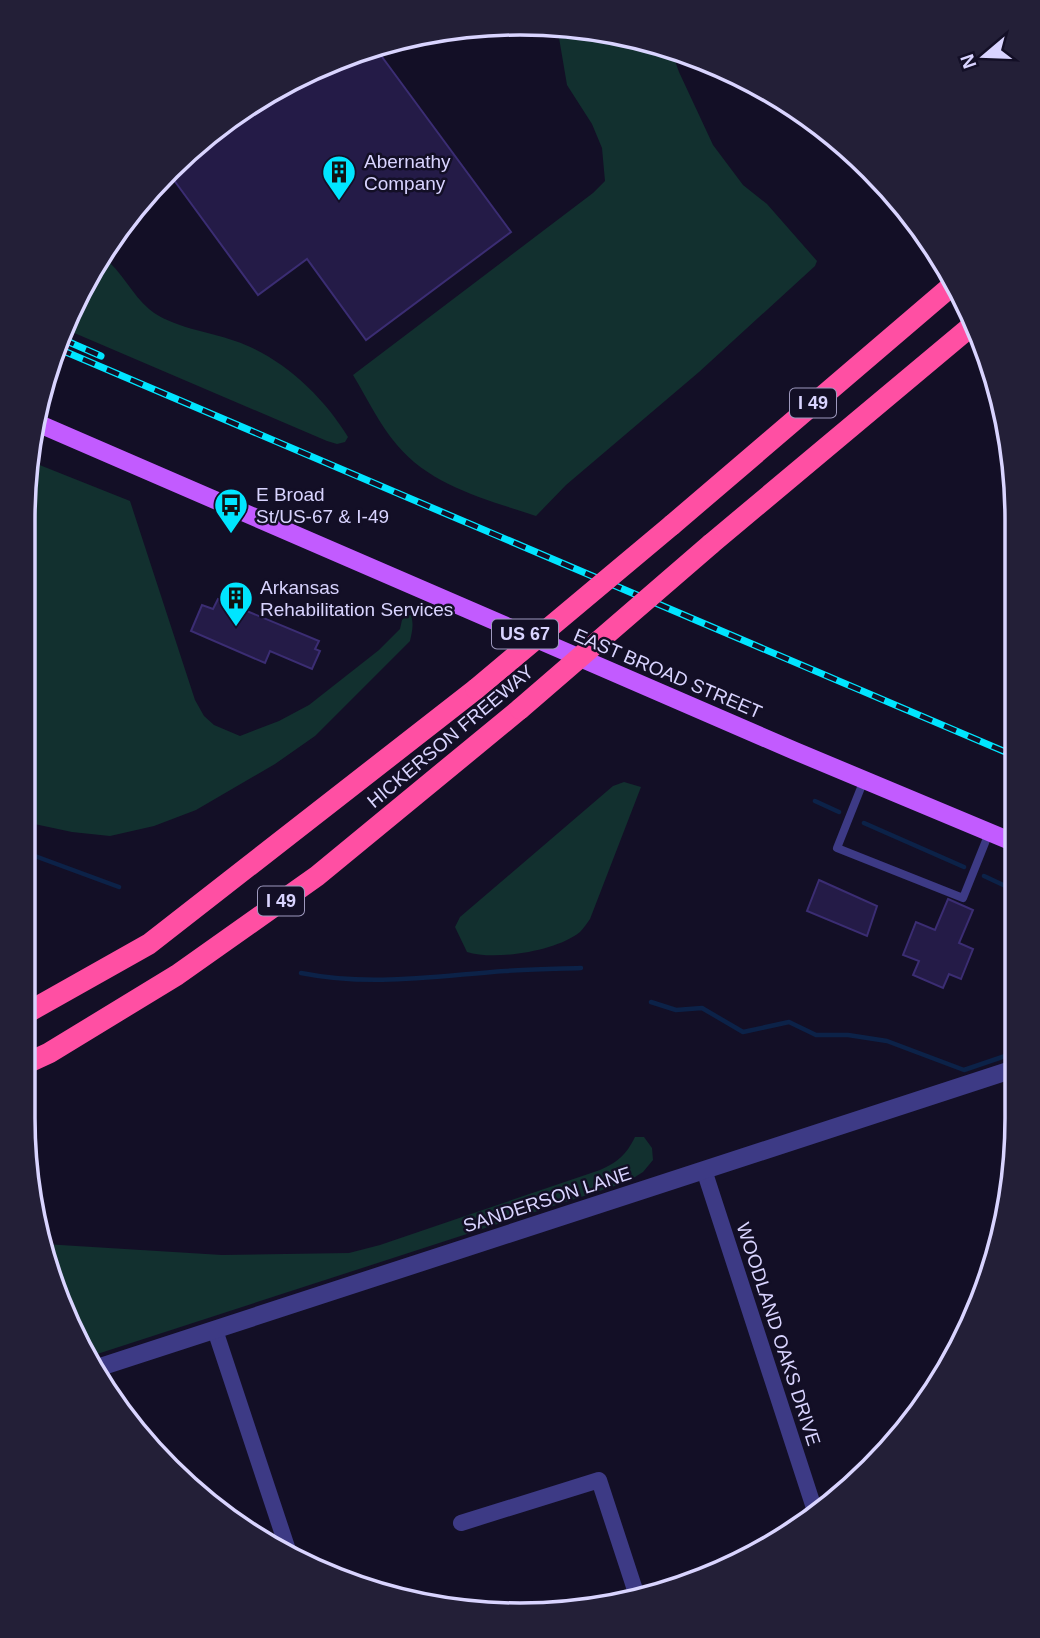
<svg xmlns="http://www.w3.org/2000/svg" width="1040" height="1638" font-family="Arial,sans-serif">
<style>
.green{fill:#12302f}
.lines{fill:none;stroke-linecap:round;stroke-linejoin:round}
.stream{stroke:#0c2248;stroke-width:4.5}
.building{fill:#241b47;stroke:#3b2d73;stroke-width:2}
.service{stroke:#3d3a85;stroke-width:8}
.minor{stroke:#3d3a85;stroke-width:16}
.tertiary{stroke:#3d3a85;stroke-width:18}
.primary{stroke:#c25bff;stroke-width:18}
.motorway{stroke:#ff4fa3;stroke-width:21}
.rail-casing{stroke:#00e5ff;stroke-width:7}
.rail{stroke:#130f26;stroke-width:4.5;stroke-dasharray:13;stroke-linecap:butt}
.motorway-bridge{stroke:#ff4fa3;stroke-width:21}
.labels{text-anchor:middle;stroke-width:5;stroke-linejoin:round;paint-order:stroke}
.shield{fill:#130f26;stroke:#9e99be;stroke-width:2}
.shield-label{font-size:18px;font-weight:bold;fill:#d9d4ff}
.poi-label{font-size:19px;fill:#d9d4ff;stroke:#130f26;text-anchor:start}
.street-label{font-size:19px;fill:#d9d4ff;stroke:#130f26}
.rim{fill:none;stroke:#d9d4ff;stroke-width:3.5}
</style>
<rect width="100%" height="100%" fill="#130f26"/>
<path class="green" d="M557 26 585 27 670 47 679 72 713 145 743 185 767 204 817 261 815 266 699 372 566 485 536 516C488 500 431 486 397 445 379 424 367 398 353 375L593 193 605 181 602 148 592 124 567 85Z
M103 257C122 271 132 295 149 309 172 328 208 331 235 341 281 356 324 397 348 437L345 442 337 444 327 441 65 329 74 300Z
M27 460 130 501 195 700 204 716 214 725 240 736 279 721 309 705 379 650 400 629 402 620 407 615H411C414 625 412 632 410 641L315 736 275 764 196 810 154 826 110 836 72 832 25 822Z
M624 782 641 787 590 919C587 923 584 928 580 932 557 951 495 961 467 952L455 927 460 917 613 786Z
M635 1137H644L652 1148 653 1160 643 1172 627 1182 88 1357 49 1277 44 1244 222 1255 349 1253 380 1245 600 1170C618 1162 626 1155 635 1137Z"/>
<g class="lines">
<path class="stream" d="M815 801 839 812
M864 823 964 867
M24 852 119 887
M984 876 1014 890
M301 973C371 987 435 976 505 971 530 969 556 969 581 968
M651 1002 676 1010 702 1008 743 1032 789 1022 816 1035H848L887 1041 964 1070 1014 1053"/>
</g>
<path class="building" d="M374 46 511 232 366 340 307 259 258 295 168 172 213 130 218 137 265 103 262 98 300 74Z
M218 599 319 641 315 649 320 651 312 669 270 651 265 663 191 631 202 605 213 609Z
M819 880 877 906 867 936 807 911Z
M948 899 973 910 959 943 973 949 961 979 949 974 943 988 913 975 919 961 903 955 916 922 935 930Z"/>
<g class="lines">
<path class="service" d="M864 780 837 848 963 898 989 833"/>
<path class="minor" d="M704 1170 815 1511
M215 1330 288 1550
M461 1523 599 1480 638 1599"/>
<path class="tertiary" d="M94 1369 1014 1069"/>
<path class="primary" d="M37 423 795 751 1015 843"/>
<path class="motorway" d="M672 525 955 283
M711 544 975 323
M23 1015 149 944 476 689
M23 1065 49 1053 177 975 317 876 520 709"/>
<g class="rail-casing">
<path id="rail" d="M62 339 101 356
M59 349 1015 756"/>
</g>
<use href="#rail" class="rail"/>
<path class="motorway-bridge" d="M476 689 672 525
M520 709 711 544"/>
</g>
<defs>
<g id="building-pin" transform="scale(1.75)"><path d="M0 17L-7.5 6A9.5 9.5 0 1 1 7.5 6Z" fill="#00e5ff" stroke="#130f26"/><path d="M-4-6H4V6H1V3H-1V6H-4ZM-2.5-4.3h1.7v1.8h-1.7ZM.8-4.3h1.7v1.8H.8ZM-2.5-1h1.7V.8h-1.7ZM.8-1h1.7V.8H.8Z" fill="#111"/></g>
<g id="bus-pin" transform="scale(1.75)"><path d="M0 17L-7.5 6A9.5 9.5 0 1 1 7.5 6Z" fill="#00e5ff" stroke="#130f26"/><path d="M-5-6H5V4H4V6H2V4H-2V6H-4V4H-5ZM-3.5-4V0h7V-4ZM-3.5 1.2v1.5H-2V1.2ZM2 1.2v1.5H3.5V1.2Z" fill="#111"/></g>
</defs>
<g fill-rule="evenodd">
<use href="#building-pin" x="339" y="172"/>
<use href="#bus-pin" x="231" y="505"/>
<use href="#building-pin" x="236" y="598"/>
</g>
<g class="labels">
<g class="shield">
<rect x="790" y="388.5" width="46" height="29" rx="5"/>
<rect x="492" y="619.5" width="66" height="29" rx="5"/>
<rect x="258" y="886.5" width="46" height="29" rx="5"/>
</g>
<g class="shield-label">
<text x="813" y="409">I 49</text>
<text x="525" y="640">US 67</text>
<text x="281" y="907">I 49</text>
</g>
<g class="poi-label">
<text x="364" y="168">Abernathy<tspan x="364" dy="22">Company</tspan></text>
<text x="256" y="501">E Broad<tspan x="256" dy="22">St/US-67 &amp; I-49</tspan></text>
<text x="260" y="594">Arkansas<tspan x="260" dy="22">Rehabilitation Services</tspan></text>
</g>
<g class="street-label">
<text transform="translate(668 673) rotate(23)" y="7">EAST BROAD STREET</text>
<text transform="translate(450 736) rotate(-40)" y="7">HICKERSON FREEWAY</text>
<text transform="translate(547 1199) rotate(-18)" y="7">SANDERSON LANE</text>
<text transform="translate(779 1334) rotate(72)" y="7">WOODLAND OAKS DRIVE</text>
</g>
</g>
<path d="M0 0H1040V1638H0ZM520 35H520A485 485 0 0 1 1005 520V1118A485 485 0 0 1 520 1603H520A485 485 0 0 1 35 1118V520A485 485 0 0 1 520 35Z" fill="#231f37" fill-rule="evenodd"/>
<path class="rim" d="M520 35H520A485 485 0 0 1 1005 520V1118A485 485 0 0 1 520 1603H520A485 485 0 0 1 35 1118V520A485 485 0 0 1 520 35Z"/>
<g transform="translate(984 56) rotate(251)" stroke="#130f26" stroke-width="5" paint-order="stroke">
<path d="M0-5L12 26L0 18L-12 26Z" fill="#d9d4ff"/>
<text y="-10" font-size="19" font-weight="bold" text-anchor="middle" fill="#d9d4ff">N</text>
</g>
</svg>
